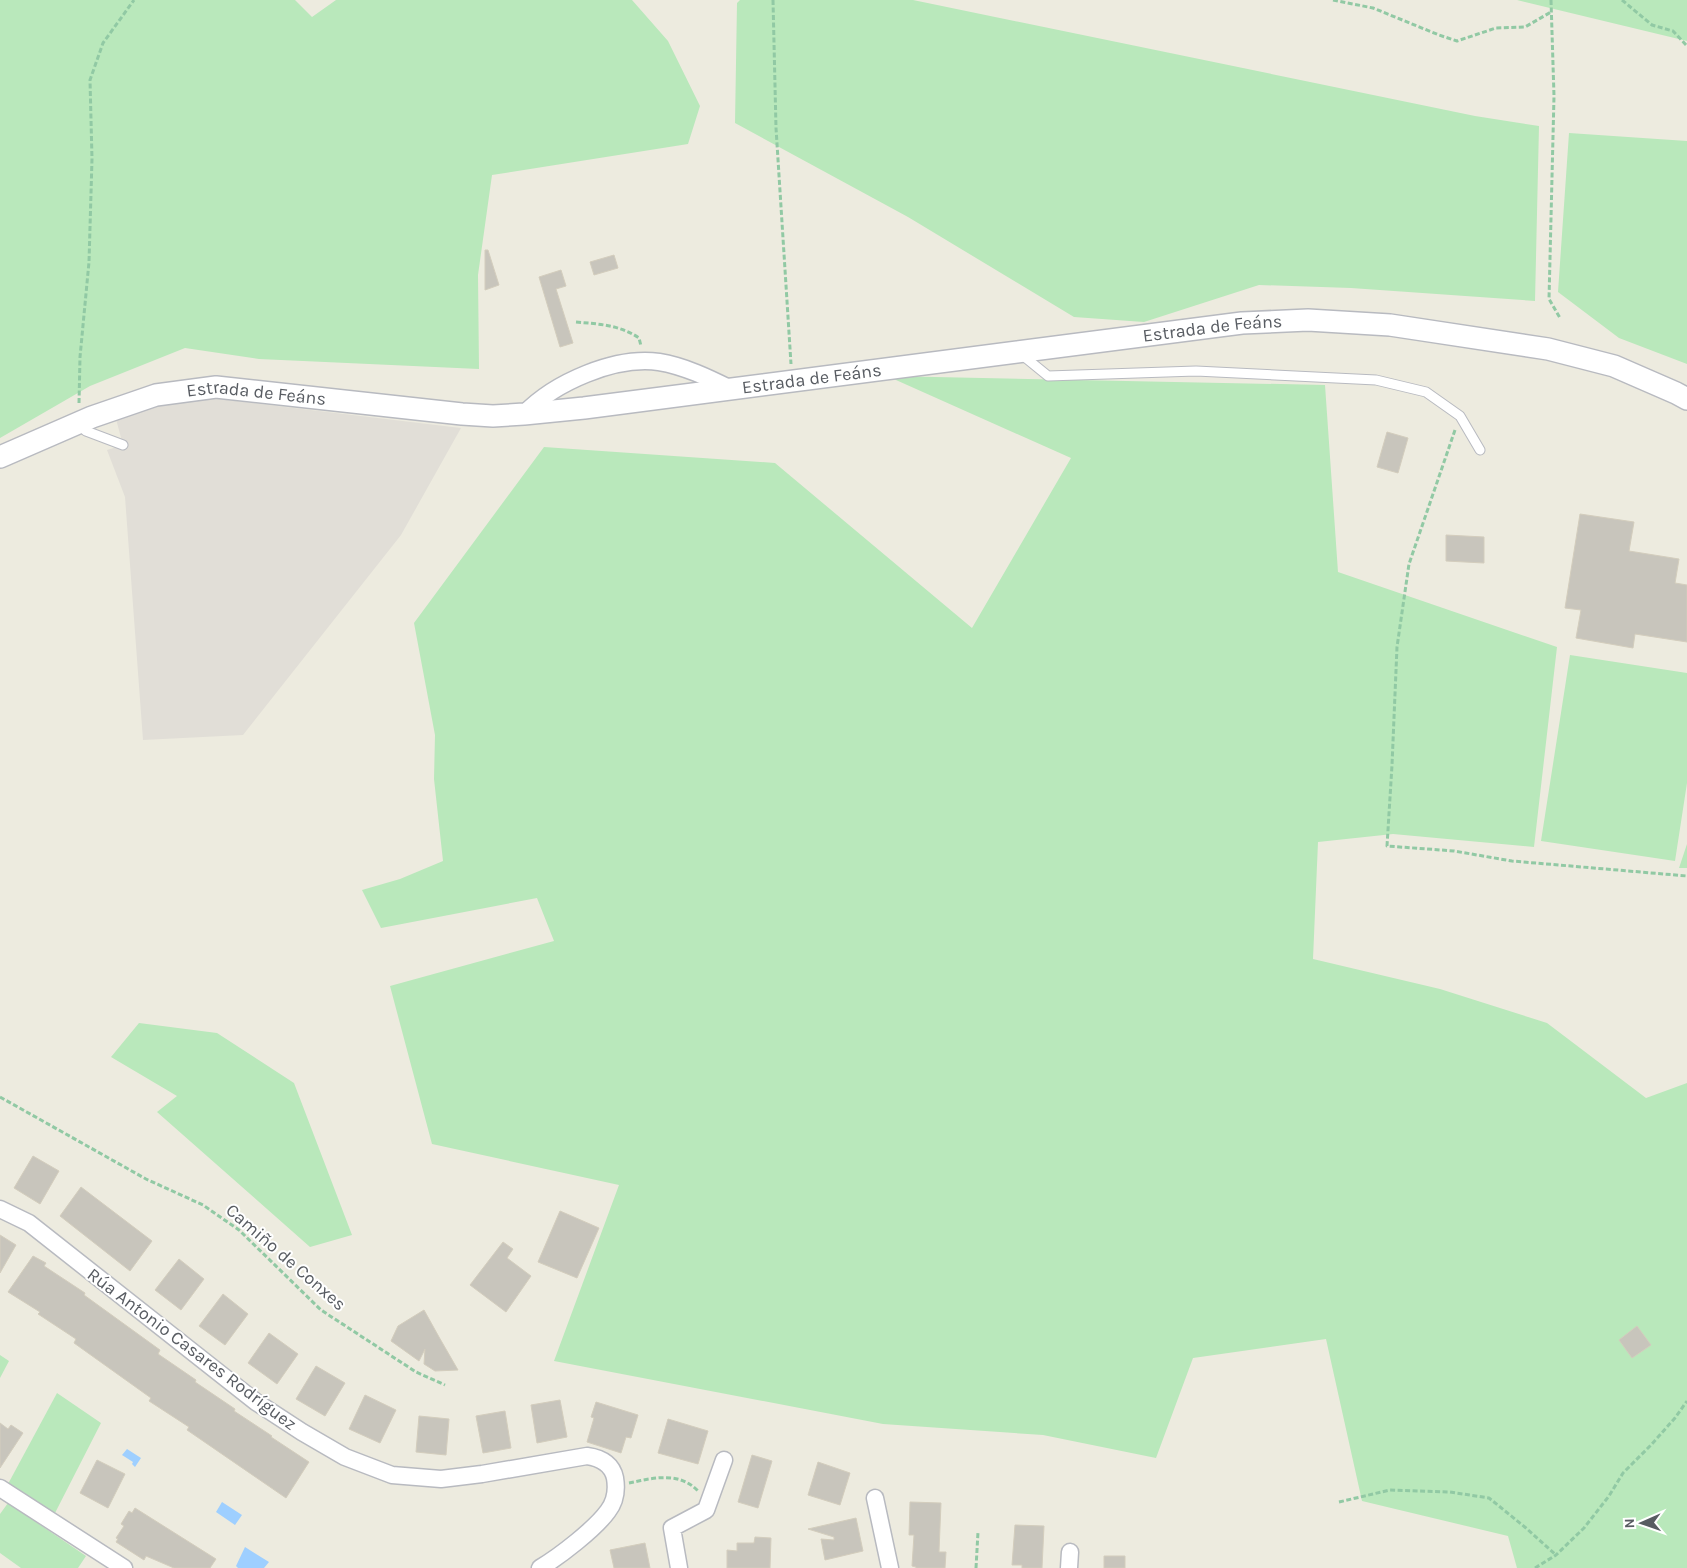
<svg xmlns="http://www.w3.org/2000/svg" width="1687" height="1568" font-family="Karla,sans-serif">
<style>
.industrial{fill:#e1ded7}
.green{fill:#b9e8bb}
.water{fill:#9ecfff}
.building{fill:#c8c5bc;stroke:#d3cdbd}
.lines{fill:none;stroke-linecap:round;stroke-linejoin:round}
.service-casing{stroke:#b8bac0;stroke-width:11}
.minor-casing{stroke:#b8bac0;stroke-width:19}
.tertiary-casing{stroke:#b8bac0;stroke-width:24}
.path{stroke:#91c9a4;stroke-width:3;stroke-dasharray:5 2.5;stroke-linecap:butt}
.service{stroke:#fff;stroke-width:9}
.minor{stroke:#fff;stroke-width:16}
.tertiary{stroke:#fff;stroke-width:21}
.labels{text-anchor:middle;stroke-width:4;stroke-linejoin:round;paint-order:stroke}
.street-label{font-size:18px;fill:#585c62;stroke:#fff}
</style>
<rect width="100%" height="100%" fill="#edebdf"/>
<path class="industrial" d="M218 399 461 428 401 535 243 735 143 740 125 497 107 450 123 445 116 419 176 401Z"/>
<path class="green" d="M0 0H295L312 17 336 0H632L668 41 700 106 688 144 492 175 478 275 479 369 259 359 185 348 90 386 0 438Z
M740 0H913L1475 116 1539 126 1535 301 1351 288 1259 285 1144 322 1074 317 908 217 735 123 737 3Z
M1517 0H1687V41Z
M1569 133 1687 141V364L1619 338 1558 292Z
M887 376 1325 385 1338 572 1557 647 1534 847 1393 834 1318 842 1313 959 1440 989 1547 1023 1646 1098 1687 1083V1568H1517L1508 1536 1362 1501 1326 1339 1193 1358 1156 1458 1043 1435 883 1424 554 1361 619 1185 432 1144 390 986 554 941 537 898 381 928 362 890 400 879 443 861 434 779 435 735 414 623 544 447 775 463 972 628 1071 458Z
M1570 655 1687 673V783L1675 861 1541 841Z
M1687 844V868H1679Z
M139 1023 217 1033 294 1083 352 1235 310 1247 157 1112 177 1096 111 1057Z
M0 1355 9 1361 0 1378Z
M57 1393 101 1423 55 1513 8 1484Z
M8 1503 86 1556 78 1568H21L0 1553V1514Z"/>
<path class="water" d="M127 1449 141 1458 135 1467 132 1464 133 1462 122 1455Z
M222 1502 242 1515 235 1525 216 1512Z
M245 1547 269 1562 264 1568H238L236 1566Z"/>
<path class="building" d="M485 250H488L499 285 485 290Z
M614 255 618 268 594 275 590 262Z
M561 270 566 286 556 289 573 343 560 347 539 277Z
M1387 432 1408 438 1398 473 1377 467Z
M1580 514 1634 522 1629 551 1679 559 1675 583 1687 585V642L1635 634 1633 648 1576 638 1581 610 1565 608Z
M1446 535 1484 537V563L1446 561Z
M33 1156 59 1171 40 1204 14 1188Z
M81 1187 152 1241 130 1271 60 1216Z
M560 1211 599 1228 577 1278 538 1262Z
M0 1235 16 1245 0 1273Z
M503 1242 513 1249 507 1258 531 1276 506 1312 470 1285Z
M33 1256 46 1263 44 1266 85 1293 84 1295 160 1350 158 1354 196 1380 195 1382 235 1409 234 1411 272 1436 271 1437 309 1462 286 1498 187 1430 189 1427 149 1401 151 1398 74 1343 76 1339 38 1314 40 1312 8 1292Z
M179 1259 204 1279 181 1310 155 1290Z
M223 1294 248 1314 225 1345 199 1326Z
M424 1310 439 1337 458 1370 435 1371 424 1364 425 1349 419 1361 391 1341 398 1326Z
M1637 1326 1651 1345 1632 1358 1619 1340Z
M269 1333 298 1354 277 1384 248 1363Z
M316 1366 345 1383 325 1416 296 1399Z
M365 1395 396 1410 380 1443 349 1429Z
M560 1400 567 1437 537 1443 531 1405Z
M596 1402 638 1415 631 1438 626 1437 621 1453 587 1442 594 1418 591 1417Z
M505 1411 511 1448 483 1453 476 1416Z
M419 1416 449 1419 446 1455 416 1452Z
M668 1419 708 1431 698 1464 658 1453Z
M0 1423 8 1429 11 1425 23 1433 0 1468Z
M752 1455 772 1461 758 1508 738 1502Z
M97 1460 125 1474 108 1508 80 1493Z
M818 1462 850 1473 840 1505 808 1495Z
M910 1502 941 1503 939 1552H946L945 1568H916V1567L912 1566 914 1535H909Z
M135 1508 216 1559 210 1568H174L146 1556 144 1560 116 1542 118 1539 116 1538 124 1526 121 1524 129 1511 132 1513Z
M856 1518 863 1551 825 1560 821 1539 834 1540V1537L808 1529Z
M1015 1525 1044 1526 1042 1568H1022V1565H1012Z
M755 1537 771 1538 770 1568H727V1550L737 1551V1543H754Z
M645 1543 650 1568H614L610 1550Z
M1104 1556H1125V1568H1104Z"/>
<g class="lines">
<g class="service-casing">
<path id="service" d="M1021 354 1048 376 1196 371 1376 380 1426 392 1460 416 1480 450
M78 424 86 431 123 445"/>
</g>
<g class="minor-casing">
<path id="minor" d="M524 414C555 382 615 356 659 362 684 366 709 378 731 389
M0 1209 29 1223 256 1402 302 1432 345 1457 392 1475 441 1479 482 1474 587 1456C601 1458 612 1464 615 1478 617 1490 615 1502 608 1511 595 1529 560 1556 540 1568
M0 1488 124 1568
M875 1498 890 1568
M679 1568 672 1528 706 1510 724 1460
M1069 1568 1070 1552"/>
</g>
<g class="tertiary-casing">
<g id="tertiary">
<path id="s1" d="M0 457 92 417 156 395 216 387 462 414 493 416 524 414 584 408 1242 323 1308 320 1390 325 1548 349 1614 366 1676 393 1687 399"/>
</g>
</g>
<path class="path" d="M773 0 776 128 791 364
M1333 0 1373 8 1439 35 1457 41 1496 28 1525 27 1551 12
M1551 0 1554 96 1549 299 1560 318
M1622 0 1652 25 1673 31 1687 46
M576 322C599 324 620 325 639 338L641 346
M79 403 80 357 89 262 92 159 90 80 103 43 134 0
M1455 430 1409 564 1397 647 1392 765 1387 846 1454 851 1512 861 1687 876
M0 1097 146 1179 203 1205 239 1230 321 1310 416 1372 445 1385
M629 1483C653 1478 679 1471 698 1491
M1339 1502 1390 1490 1450 1492 1489 1498 1526 1528 1556 1555
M976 1568 978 1532
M1535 1568 1556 1555 1584 1528 1609 1496 1623 1473 1651 1445 1675 1418 1687 1401"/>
<use href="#service" class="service"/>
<use href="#minor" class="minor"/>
<use href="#tertiary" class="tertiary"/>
</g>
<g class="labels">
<g class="street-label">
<text dy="6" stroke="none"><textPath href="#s1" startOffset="1232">Estrada de Feáns</textPath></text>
<text dy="6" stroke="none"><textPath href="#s1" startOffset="828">Estrada de Feáns</textPath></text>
<text dy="6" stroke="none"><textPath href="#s1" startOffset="269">Estrada de Feáns</textPath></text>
<text transform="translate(286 1257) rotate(41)" y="6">Camiño de Conxes</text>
<text transform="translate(192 1349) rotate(37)" y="6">Rúa Antonio Casares Rodríguez</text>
</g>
</g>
<g transform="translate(1642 1523) rotate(268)" stroke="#ffffff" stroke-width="4" paint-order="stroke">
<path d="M0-4L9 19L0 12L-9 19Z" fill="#585c62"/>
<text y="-8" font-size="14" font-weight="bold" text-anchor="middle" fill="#585c62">N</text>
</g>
</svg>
